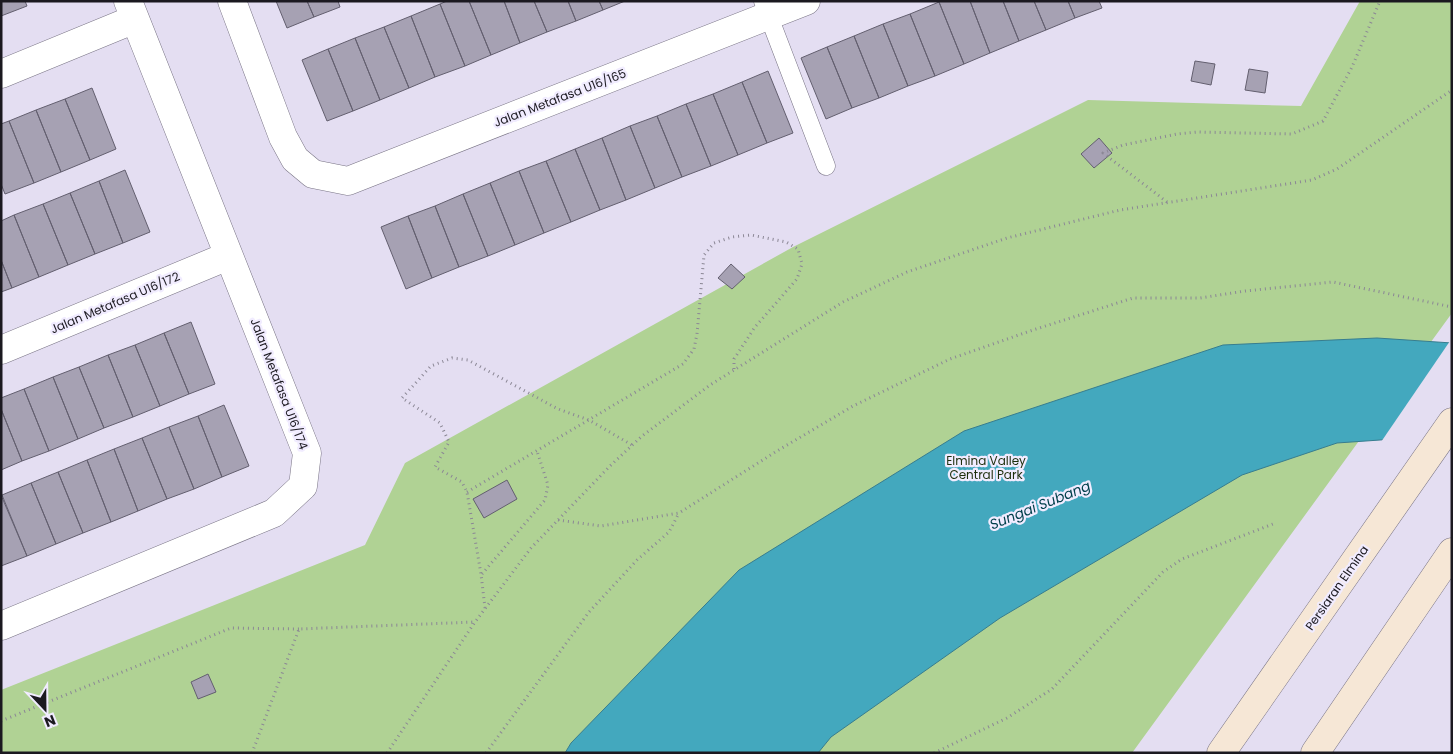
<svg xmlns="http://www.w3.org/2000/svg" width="1453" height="754" font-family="Poppins,sans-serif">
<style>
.green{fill:#b0d294}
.water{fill:#43a8be;stroke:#377d8f}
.pier{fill:#e4def2}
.building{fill:#a6a1b3;stroke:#635f6f}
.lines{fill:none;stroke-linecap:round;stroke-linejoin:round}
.service-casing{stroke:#797485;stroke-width:19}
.minor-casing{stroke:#797485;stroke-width:29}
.secondary-casing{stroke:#797485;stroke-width:29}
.path{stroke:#8b8795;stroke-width:3;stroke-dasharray:1 4;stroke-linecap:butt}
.service{stroke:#fff;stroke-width:18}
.minor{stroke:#fff;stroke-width:28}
.secondary{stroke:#f6e7d6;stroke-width:28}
.labels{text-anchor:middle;stroke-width:4.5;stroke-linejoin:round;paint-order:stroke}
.street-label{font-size:12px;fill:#1b1920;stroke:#f1ecff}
.park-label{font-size:12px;fill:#1e2f0d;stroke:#f1ecff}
.water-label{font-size:14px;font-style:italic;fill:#003f4b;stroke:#f1ecff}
</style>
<rect width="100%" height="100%" fill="#e4def2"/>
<path class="green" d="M1360 1H1452V313L1132 753H1V690L365 545 405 463 793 247 1088 100 1301 106Z"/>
<path class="water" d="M1377 338 1452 343V435L1337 443 1242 475 1000 618 831 737 818 753H565L571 743 739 570 964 431 1223 345Z"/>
<path class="pier" d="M1450 341H1452V438L1381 442Z"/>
<path class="building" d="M1 1H25L27 6 1 16Z
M276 1H307L314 17 287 28Z
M307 1H338L340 7 314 17Z
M447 1H469L491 55 465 66 440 4Z
M469 1H504L520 43 491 55Z
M504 1H534L547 32 520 43Z
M534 1H568L576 21 547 32Z
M568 1H599L603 10 576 21Z
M599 1H625L603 10Z
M940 1H970L990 53 964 64 939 2Z
M970 1H1003L1019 41 990 53Z
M1003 1H1034L1046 30 1019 41Z
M1034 1H1068L1075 18 1046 30Z
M1068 1H1099L1102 8 1075 18Z
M939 2 964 64 935 76 910 14Z
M440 4 465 66 435 77 411 16Z
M910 14 935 76 908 86 883 24Z
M411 16 435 77 409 88 384 27Z
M883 24 908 86 879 98 854 36Z
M384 27 409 88 380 100 355 38Z
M854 36 879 98 852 108 827 47Z
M355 38 380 100 353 111 328 49Z
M827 47 852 108 826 119 801 58Z
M328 49 353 111 327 121 302 60Z
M1195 61 1215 64 1211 85 1191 81Z
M1249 69 1268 72 1265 93 1245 90Z
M768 71 793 133 767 143 742 82Z
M742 82 767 143 738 155 713 94Z
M92 88 116 149 90 160 65 99Z
M713 94 738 155 711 166 686 104Z
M65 99 90 160 61 172 36 110Z
M686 104 711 166 682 177 657 116Z
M36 110 61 172 34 183 9 121Z
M657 116 682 177 655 188 630 126Z
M9 121 34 183 5 194 1 184V124Z
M630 126 655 188 626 200 602 138Z
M602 138 626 200 600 210 575 149Z
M1099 138 1112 153 1094 168 1081 154Z
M575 149 600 210 571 222 546 161Z
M546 161 571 222 544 233 519 171Z
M125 170 150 232 123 243 99 181Z
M519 171 544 233 515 245 490 183Z
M99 181 123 243 95 254 70 193Z
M490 183 515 245 488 256 463 194Z
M70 193 95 254 68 265 43 204Z
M463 194 488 256 459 267 435 206Z
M43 204 68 265 39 277 14 215Z
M435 206 459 267 432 278 408 216Z
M14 215 39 277 12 288 1 260V221Z
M408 216 432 278 406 289 381 227Z
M1 260 12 288 1 292Z
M731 264 745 277 732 289 718 278Z
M191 322 215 384 189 394 164 333Z
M164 333 189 394 160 406 135 345Z
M135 345 160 406 133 417 108 355Z
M108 355 133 417 104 428 79 367Z
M79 367 104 428 78 439 53 377Z
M53 377 78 439 49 451 24 389Z
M24 389 49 451 22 461 1 409V398Z
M224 405 249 466 222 477 198 416Z
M1 409 22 461 1 470Z
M198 416 222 477 194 489 169 427Z
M169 427 194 489 167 499 142 438Z
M142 438 167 499 138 511 114 449Z
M114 449 138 511 111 522 87 460Z
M87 460 111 522 83 533 58 472Z
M58 472 83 533 56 544 31 483Z
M507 480 517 499 484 518 473 499Z
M31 483 56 544 27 556 2 495Z
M1 495 27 556 1 566Z
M208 674 216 692 198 699 191 682Z"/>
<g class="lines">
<g class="service-casing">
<path id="service" d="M763 1 826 166"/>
</g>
<g class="minor-casing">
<path id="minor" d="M232 1 283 137 295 159 313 174 348 181 806 1
M1 74 135 19
M1 350 228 256
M1 626 274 513 303 486 307 453 128 1"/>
</g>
<g class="secondary-casing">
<path id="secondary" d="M1221 753 1452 422
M1315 753 1452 552"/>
</g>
<path class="path" d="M1167 202 1103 153 1123 145 1177 134 1197 132 1292 134 1323 121 1352 67 1380 1
M467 492 683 364 694 349 697 334 704 255 714 243 732 237 751 235 786 242 798 249 802 264 797 279 755 327 734 359V370
M558 520 601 526 679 513 777 451 853 406 950 359 1033 330 1133 298H1200L1245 291 1333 282 1452 307
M482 574 545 500 548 485 537 451
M485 608 481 574 467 492 462 482 435 467 449 442 440 423 402 398 431 366 452 358 468 360 558 409 589 420 632 445
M1 721 231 628 299 629
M252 753 299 629 475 622
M387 753 475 622 531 548 610 466 642 436 710 385 843 302 907 272 1007 238 1120 210 1312 180 1337 169 1452 90
M486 753 589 612 637 560 669 532 679 513
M934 753 1007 718 1052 689 1163 572 1182 559 1273 524"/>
<use href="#service" class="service"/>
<use href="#minor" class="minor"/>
<use href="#secondary" class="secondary"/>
</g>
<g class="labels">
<g class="street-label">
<text transform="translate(560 98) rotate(-21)" y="4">Jalan Metafasa U16/165</text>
<text transform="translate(115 303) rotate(-23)" y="4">Jalan Metafasa U16/172</text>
<text transform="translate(279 384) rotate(69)" y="4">Jalan Metafasa U16/174</text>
<text transform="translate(1337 588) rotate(-55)" y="4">Persiaran Elmina</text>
</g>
<g class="park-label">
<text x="986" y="465">Elmina Valley<tspan x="986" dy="14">Central Park</tspan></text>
</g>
<g class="water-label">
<text transform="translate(1040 505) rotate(-22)" y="5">Sungai Subang</text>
</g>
</g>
<rect width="1453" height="754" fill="none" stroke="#1b1920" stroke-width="5"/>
<g transform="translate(45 709) rotate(158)" stroke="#f1ecff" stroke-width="4" paint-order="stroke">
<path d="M0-4L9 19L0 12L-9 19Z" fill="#1b1920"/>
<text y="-8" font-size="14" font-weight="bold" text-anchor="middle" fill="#1b1920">N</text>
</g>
</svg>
